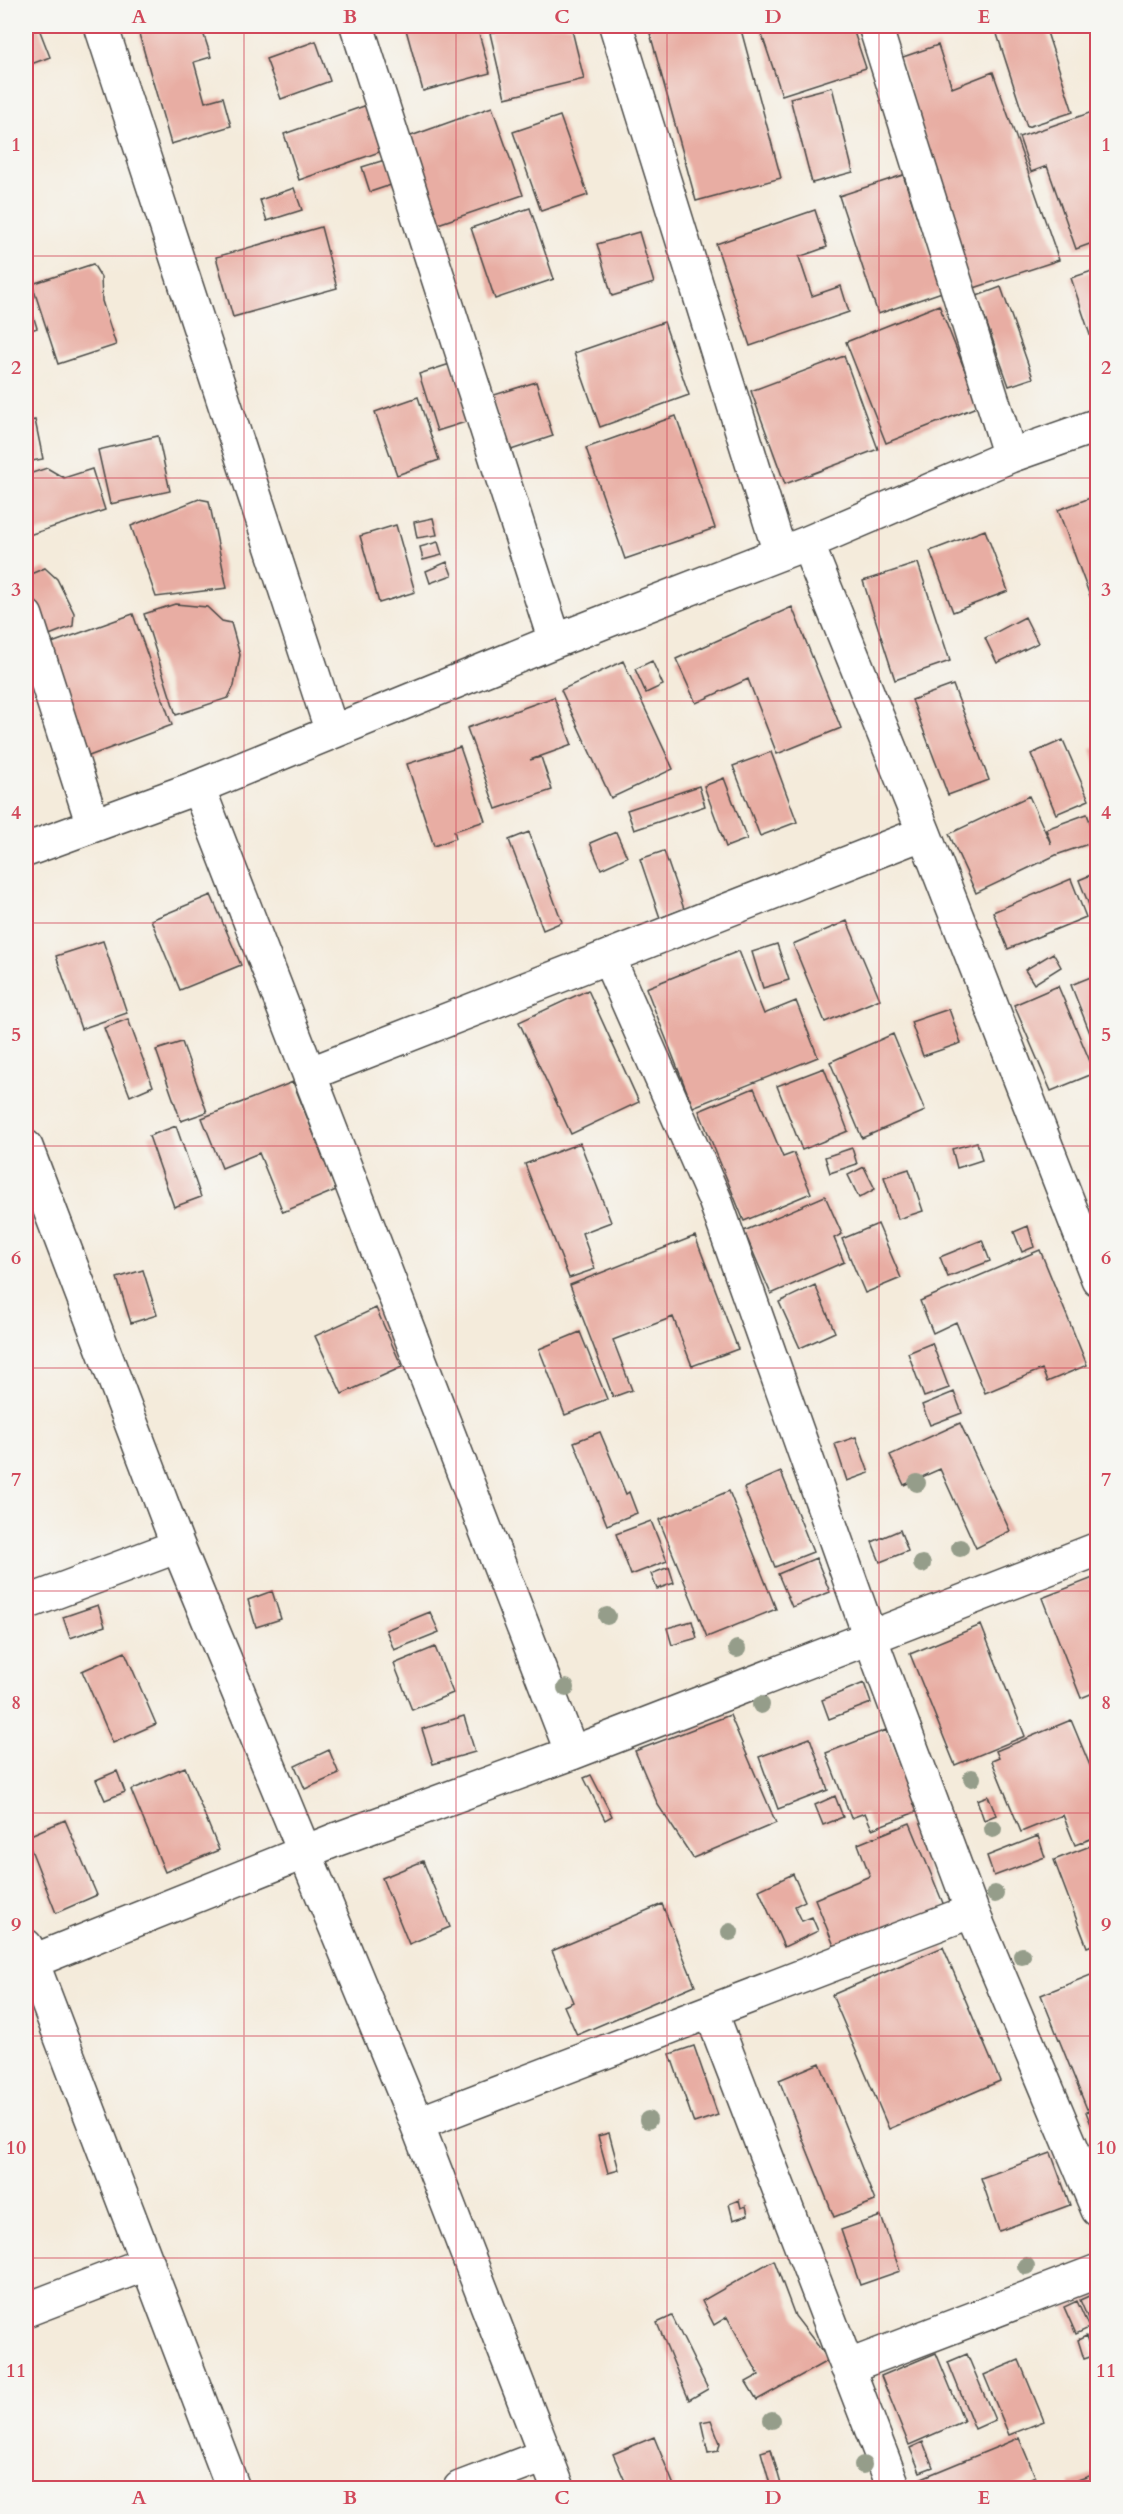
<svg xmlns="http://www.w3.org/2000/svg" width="1123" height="2514" font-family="Cardo,serif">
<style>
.building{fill:#e8ada3}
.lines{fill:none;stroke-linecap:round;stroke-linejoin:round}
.minor-casing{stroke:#494845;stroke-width:36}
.minor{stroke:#fff;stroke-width:33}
.tree{fill:#959d8a}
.grid{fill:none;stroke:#d1495b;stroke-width:1.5;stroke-opacity:0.55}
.neatline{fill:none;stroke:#d1495b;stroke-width:2}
.grid-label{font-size:20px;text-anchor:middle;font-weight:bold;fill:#d1495b}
</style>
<rect width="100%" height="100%" fill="#f6f6f2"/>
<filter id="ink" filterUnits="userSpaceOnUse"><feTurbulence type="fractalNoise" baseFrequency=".0167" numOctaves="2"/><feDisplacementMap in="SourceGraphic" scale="12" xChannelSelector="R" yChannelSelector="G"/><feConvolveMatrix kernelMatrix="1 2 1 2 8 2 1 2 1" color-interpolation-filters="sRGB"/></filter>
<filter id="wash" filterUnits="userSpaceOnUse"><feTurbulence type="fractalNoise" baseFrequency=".008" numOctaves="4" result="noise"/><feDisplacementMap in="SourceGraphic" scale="24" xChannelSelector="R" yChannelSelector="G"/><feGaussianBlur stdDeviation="1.35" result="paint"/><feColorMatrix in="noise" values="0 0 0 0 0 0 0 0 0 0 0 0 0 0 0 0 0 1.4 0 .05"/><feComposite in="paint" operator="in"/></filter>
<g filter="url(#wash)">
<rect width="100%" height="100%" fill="#f4ebdb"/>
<g id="blocks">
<path class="building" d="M26 26H38L50 57 26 66Z
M168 26H201L211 57 194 62 205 102 223 97 231 126 171 144 139 34Z
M405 26H477L490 73 423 91Z
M522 26H571L584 79 505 98 490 33Z
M648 26H740L781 178 696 201Z
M759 26H852L866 68 782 95Z
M1012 26H1045L1073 112 1027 127 996 31Z
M316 41 330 81 281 99 266 59Z
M938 45 952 88 993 72 1059 260 971 289 900 58Z
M832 87 853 172 812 183 790 98Z
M370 104 385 150 299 180 284 134Z
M492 107 523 195 438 224 408 137Z
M1098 110V241L1076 249 1047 166 1031 172 1019 137Z
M560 116 588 195 541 211 513 132Z
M388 159 397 183 370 192 362 167Z
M903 175 942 292 878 314 839 196Z
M294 188 302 210 267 221 260 200Z
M530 208 554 279 495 299 471 228Z
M815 210 827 247 799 257 812 296 841 286 849 312 750 346 716 244Z
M321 227 337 288 233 317 216 257Z
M639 232 654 283 612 296 597 244Z
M93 264 101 277 102 301 116 345 58 364 32 284Z
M1098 269V356H1097L1071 278Z
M1001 287 1033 378 1009 386 977 296Z
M26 293 37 328 26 332Z
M939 305 979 406 886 443 846 342Z
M664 322 689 395 600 427 574 353Z
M844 356 878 449 785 484 751 391Z
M453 363 472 420 437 431 419 374Z
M536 382 553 436 508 451 491 396Z
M418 397 439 460 397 475 375 412Z
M676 416 715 528 625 559 586 448Z
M35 420 43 459 26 462V422Z
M158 436 170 491 110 504 98 450Z
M47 468 64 478 92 469 105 510 26 536V475Z
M1098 495V615H1097L1058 510Z
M199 499 209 501 227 588 156 597 131 526Z
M433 518 437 535 417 538 414 522Z
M396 525 415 592 379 603 360 536Z
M985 530 1008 591 953 612 930 551Z
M438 542 442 555 423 560 420 547Z
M447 562 452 575 430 583 426 571Z
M918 563 950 661 895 680 863 581Z
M45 568 57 579 74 613 73 626 44 637 26 586V576Z
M175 604 207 607 222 621 231 623 240 655 234 686 228 698 176 715 144 614Z
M792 607 841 728 777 754 748 679 696 703 676 659Z
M133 614 172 725 89 756 49 644Z
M1025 617 1038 643 997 663 985 638Z
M623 661 673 769 611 798 561 690Z
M652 661 663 685 646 693 635 669Z
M953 685 989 780 948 795 912 700Z
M554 697 572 745 530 760 541 757 552 790 496 809 467 728Z
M1063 740 1089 800 1056 814 1031 754Z
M460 747 485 821 454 831 456 838 434 846 407 764Z
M1098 747V767H1097L1091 749Z
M771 752 797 822 760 836 733 766Z
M724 778 747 839 726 847 704 786Z
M699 786 705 806 634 830 627 810Z
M1029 796 1051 844 1046 829 1087 814 1097 841 1056 855 976 893 949 834Z
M529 832 562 922 543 930 509 840Z
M616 832 627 857 601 869 590 843Z
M664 851 684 909 660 918 640 859Z
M1098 872V925H1097L1079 880Z
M1071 879 1086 917 1008 949 993 912Z
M211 895 241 965 180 990 151 920Z
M847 921 880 999 825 1022 793 944Z
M103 941 127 1013 81 1029 56 956Z
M777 944 789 980 763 988 752 952Z
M739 951 764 1014 796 1001 818 1057 693 1107 646 988Z
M1053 953 1061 967 1034 984 1025 970Z
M1098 974V1051H1097L1071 985Z
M1058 986 1095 1073 1051 1091 1014 1005Z
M588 990 639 1102 571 1134 519 1022Z
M949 1009 961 1043 923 1056 911 1022Z
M128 1019 153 1086 130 1096 104 1028Z
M893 1034 925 1111 862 1138 830 1062Z
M182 1042 207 1112 181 1121 156 1050Z
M824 1068 848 1131 802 1150 777 1086Z
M293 1082 336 1190 283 1212 259 1153 222 1168 202 1118Z
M754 1088 783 1157 794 1153 811 1193 744 1221 699 1111Z
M176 1126 201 1197 174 1207 149 1136Z
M977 1142 982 1160 957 1168 952 1149Z
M580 1143 611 1222 582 1233 595 1269 569 1278 525 1164Z
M852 1148 857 1164 830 1173 825 1157Z
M864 1167 875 1189 859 1198 848 1175Z
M909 1169 923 1211 898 1219 884 1177Z
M825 1196 842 1234 834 1238 844 1262 771 1294 744 1231Z
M878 1224 901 1278 865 1293 842 1239Z
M1028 1226 1034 1247 1022 1252 1014 1232Z
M695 1236 738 1349 692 1366 673 1317 613 1340 632 1390 613 1397 570 1285Z
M982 1240 990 1261 948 1277 940 1257Z
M1040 1250 1087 1365 1047 1382 1042 1369 985 1393 956 1322 933 1333 920 1301Z
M143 1270 157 1315 131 1323 117 1278Z
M815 1285 835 1332 800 1348 779 1302Z
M376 1308 402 1367 342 1394 315 1336Z
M580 1332 607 1399 565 1415 539 1349Z
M932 1343 949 1388 924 1397 908 1353Z
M954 1392 962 1413 930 1425 922 1405Z
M960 1423 1010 1531 976 1548 940 1469 904 1485 890 1455Z
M600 1432 626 1494 629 1492 637 1513 607 1525 574 1442Z
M856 1437 869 1473 847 1481 835 1444Z
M781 1472 813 1552 775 1567 744 1488Z
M729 1491 776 1609 707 1637 659 1520Z
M651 1521 667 1561 631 1575 616 1534Z
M900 1530 908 1551 880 1562 872 1542Z
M816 1558 830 1592 792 1607 778 1574Z
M669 1567 674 1583 657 1589 651 1574Z
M1098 1576V1691L1081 1698 1042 1598Z
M272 1591 281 1619 256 1627 248 1600Z
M98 1605 105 1626 70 1638 63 1617Z
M430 1612 439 1632 394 1650 386 1630Z
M692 1621 697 1638 672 1645 667 1628Z
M981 1625 1025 1736 955 1765 910 1654Z
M435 1647 453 1693 412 1710 394 1664Z
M125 1652 156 1724 113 1743 82 1671Z
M864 1683 871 1703 829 1719 822 1700Z
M730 1715 776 1823 693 1858 658 1805 635 1751Z
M464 1716 475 1752 433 1764 422 1729Z
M1071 1720 1098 1785V1836L1075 1845 1063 1815 1021 1832 992 1761 999 1758 996 1751Z
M886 1730 918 1811 872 1829 865 1813 851 1818 826 1753Z
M810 1738 828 1790 778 1809 759 1757Z
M329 1750 339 1774 305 1789 295 1766Z
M185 1767 219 1850 165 1872 131 1790Z
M117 1771 125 1792 105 1800 96 1780Z
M591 1775 612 1816 605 1820 584 1778Z
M835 1796 843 1817 823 1825 815 1805Z
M988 1796 996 1815 984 1820 977 1800Z
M65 1820 97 1895 56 1913 26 1837Z
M910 1823 945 1908 837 1953 815 1899 870 1876 858 1844Z
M1038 1836 1045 1857 994 1876 987 1856Z
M1098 1843V1943L1087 1947 1054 1860Z
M423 1861 450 1927 409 1944 382 1878Z
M793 1874 805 1901 795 1906 802 1921 812 1917 818 1931 784 1947 759 1890Z
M662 1904 695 1985 577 2035 564 2006 573 2002 552 1951Z
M943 1947 1000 2081 889 2129 832 1995Z
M1098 1972V2105L1087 2109 1041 1995Z
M694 2046 718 2115 694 2123 670 2054Z
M820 2063 875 2201 834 2217 779 2080Z
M1098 2107V2139H1097L1086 2112Z
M609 2133 619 2170 608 2173 598 2136Z
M1051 2153 1070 2205 999 2231 981 2178Z
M739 2200 741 2208 746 2206 748 2215 733 2220 729 2204Z
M881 2216 900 2271 860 2285 841 2230Z
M774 2260 795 2316 829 2360 757 2400 746 2382 759 2375 727 2317 714 2325 702 2301Z
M1098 2292V2326L1092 2328 1080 2300Z
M1077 2301 1089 2328 1076 2334 1064 2307Z
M672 2316 708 2389 689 2400 657 2323Z
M1086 2336 1093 2356 1084 2359 1078 2340Z
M936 2353 964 2421 909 2445 881 2376Z
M967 2354 995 2420 975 2429 948 2362Z
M1019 2360 1044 2421 1009 2435 984 2375Z
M711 2420 720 2443 718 2451 708 2453 701 2422Z
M654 2437 675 2488H628L613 2454Z
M1019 2438 1035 2476 1010 2488H920L917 2480Z
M923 2442 933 2467 920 2472 910 2448Z
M771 2449 782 2488H771L761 2452Z
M1098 2473V2488H1071L1069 2483Z"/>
</g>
</g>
<g filter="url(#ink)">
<use href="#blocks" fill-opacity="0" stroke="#494845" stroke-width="1.5"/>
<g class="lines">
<g class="minor-casing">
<path id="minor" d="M101 26 332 732
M357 26 555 641
M616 26 780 553
M875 26 1010 456
M807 543 924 833 1098 1279
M26 616 93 825
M198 787 572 1753
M26 850 198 787 555 641 807 543 1010 456 1098 425
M608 957 715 1200 870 1637 972 1911 1098 2210
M309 1074 924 833
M26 1147 178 1546 417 2124 558 2488
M26 1603 178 1546
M26 1946 233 2488
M26 1964 335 1840 572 1753 1098 1549
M711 2012 894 2488
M417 2124 972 1911
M26 2310 148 2263
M847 2367 1098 2271
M460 2488 544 2456"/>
</g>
<use href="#minor" class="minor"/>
</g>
<g class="tree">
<circle cx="917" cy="1483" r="9"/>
<circle cx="960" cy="1548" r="9"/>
<circle cx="922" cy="1564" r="9"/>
<circle cx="607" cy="1616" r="9"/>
<circle cx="737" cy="1649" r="9"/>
<circle cx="566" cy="1688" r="9"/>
<circle cx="761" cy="1705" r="9"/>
<circle cx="972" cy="1778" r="9"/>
<circle cx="993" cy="1829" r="9"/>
<circle cx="995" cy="1894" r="9"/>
<circle cx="730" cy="1932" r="9"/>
<circle cx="1022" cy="1956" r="9"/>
<circle cx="648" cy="2120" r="9"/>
<circle cx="1026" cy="2266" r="9"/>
<circle cx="772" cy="2420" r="9"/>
<circle cx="863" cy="2465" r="9"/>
</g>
</g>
<path class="grid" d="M244 26V2488M456 26V2488M667 26V2488M879 26V2488M26 256H1098M26 478H1098M26 701H1098M26 923H1098M26 1146H1098M26 1368H1098M26 1591H1098M26 1813H1098M26 2036H1098M26 2258H1098"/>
<rect width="1123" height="2514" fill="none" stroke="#f6f6f2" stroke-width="66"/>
<rect x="33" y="33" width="1057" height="2448" class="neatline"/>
<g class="grid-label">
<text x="139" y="23">A</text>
<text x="350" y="23">B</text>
<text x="562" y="23">C</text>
<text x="773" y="23">D</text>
<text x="984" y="23">E</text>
<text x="16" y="151">1</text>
<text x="1106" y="151">1</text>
<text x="16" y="374">2</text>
<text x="1106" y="374">2</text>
<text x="16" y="596">3</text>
<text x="1106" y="596">3</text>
<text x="16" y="819">4</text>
<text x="1106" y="819">4</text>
<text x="16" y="1041">5</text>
<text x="1106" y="1041">5</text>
<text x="16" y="1264">6</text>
<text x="1106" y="1264">6</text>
<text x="16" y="1486">7</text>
<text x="1106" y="1486">7</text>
<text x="16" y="1709">8</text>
<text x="1106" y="1709">8</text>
<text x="16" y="1931">9</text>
<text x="1106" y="1931">9</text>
<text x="16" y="2154">10</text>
<text x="1106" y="2154">10</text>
<text x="16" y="2377">11</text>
<text x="1106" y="2377">11</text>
<text x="139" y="2504">A</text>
<text x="350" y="2504">B</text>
<text x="562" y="2504">C</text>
<text x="773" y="2504">D</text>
<text x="984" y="2504">E</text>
</g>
</svg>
